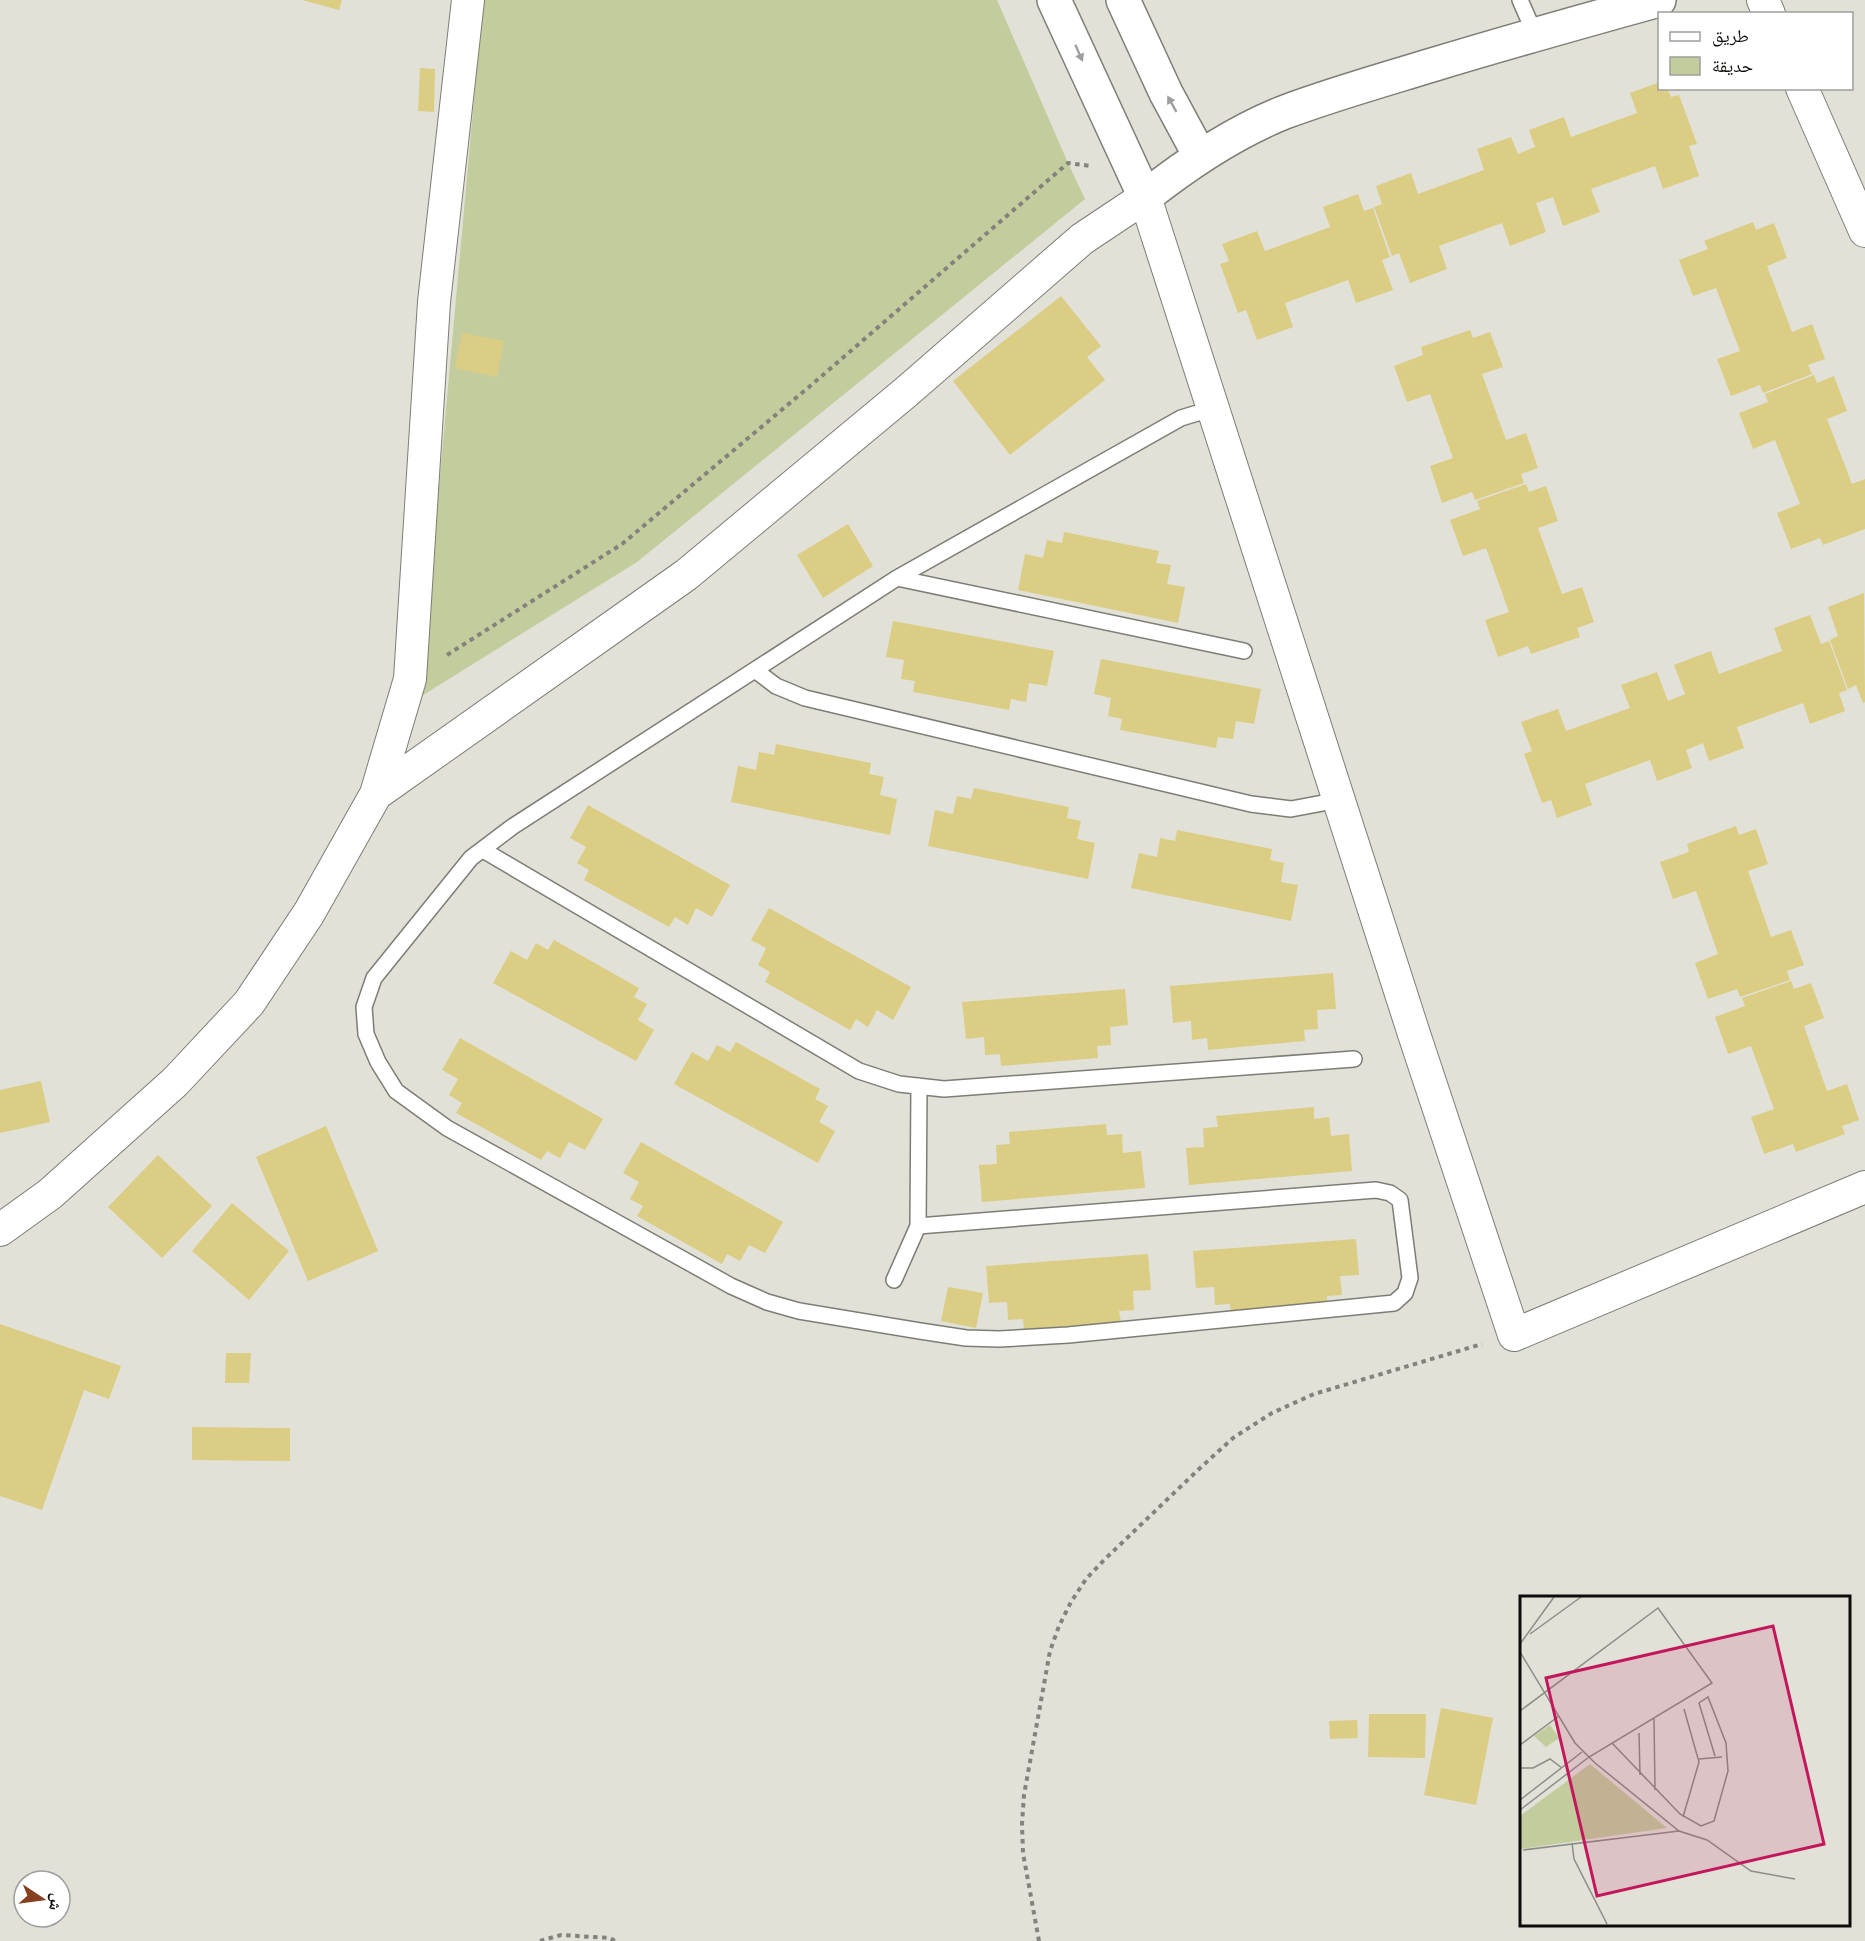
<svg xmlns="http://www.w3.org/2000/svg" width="1865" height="1941" font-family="'Varela Round','Noto Naskh Arabic',sans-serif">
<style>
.green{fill:#c2cc9d}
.building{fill:#dbcd83}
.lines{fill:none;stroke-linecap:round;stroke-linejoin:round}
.service-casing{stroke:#7e7d75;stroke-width:18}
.minor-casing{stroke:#7e7d75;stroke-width:34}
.tertiary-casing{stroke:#7e7d75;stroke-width:36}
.path{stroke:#83827b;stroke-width:4;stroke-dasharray:4.5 4.5;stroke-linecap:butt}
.service{stroke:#fff;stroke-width:15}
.minor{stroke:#fff;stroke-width:32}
.tertiary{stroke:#fff;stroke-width:33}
.oneway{fill:#9e9e9d}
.inset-road{fill:none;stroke:#8d8c85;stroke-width:1.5}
.view{fill:#c2185b;fill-opacity:0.15;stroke:#c2185b;stroke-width:3}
.inset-edge{fill:none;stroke:#0d0c09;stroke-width:3}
</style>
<rect width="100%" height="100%" fill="#e2e1d8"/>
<path class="green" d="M483 0H997L1068 163 1085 199 637 562 420 697Z"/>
<path class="building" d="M302 0H342L339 10Z
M420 68 435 69 434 112 418 111Z
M1660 82V88H1667L1671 97 1679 95 1697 144 1689 146 1699 176 1663 189 1655 166 1591 189 1600 212 1563 226 1553 197 1536 203 1546 232 1510 246 1502 223 1439 246 1447 269 1410 283 1399 253 1392 256 1374 207 1382 204 1376 186 1411 173 1418 194 1484 170 1477 149 1511 137 1518 154 1535 147 1529 130 1564 117 1571 137 1637 113 1630 93Z
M1358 194 1364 211 1373 208 1390 257 1382 260 1393 290 1356 303 1348 280 1285 303 1293 327 1257 340 1246 310 1238 313 1220 264 1229 261 1222 244 1257 231 1265 251 1330 227 1323 207Z
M1753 222 1756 230 1774 223 1787 258 1767 266 1792 332 1812 324 1825 359 1808 365 1812 374 1763 393 1760 385 1731 396 1717 359 1740 351 1716 288 1693 296 1679 260 1708 249 1704 241Z
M1061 296 1101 346 1087 357 1105 380 1010 455 953 381Z
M1470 330 1473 338 1490 332 1503 367 1482 374 1506 440 1526 433 1538 468 1521 474 1524 483 1475 500 1472 492 1442 503 1430 466 1453 458 1430 394 1407 402 1394 366 1423 355 1421 347Z
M462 333 504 341 497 377 455 368Z
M1814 375 1817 383 1834 376 1847 411 1827 419 1852 484 1865 479V529L1823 545 1820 538 1791 549 1777 513 1800 504 1775 440 1753 449 1739 413 1768 402 1765 394Z
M1526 484 1529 492 1546 486 1558 521 1538 528 1562 594 1582 587 1594 622 1577 628 1580 637 1531 654 1528 646 1498 657 1485 620 1509 612 1486 548 1463 556 1450 520 1480 509 1477 501Z
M848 524 873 566 823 598 797 555Z
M1064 532 1159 551 1156 563 1171 565 1167 584 1185 587 1178 623 1018 590 1025 554 1043 558 1047 540 1062 543Z
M1864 593 1865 702 1863 703 1856 685 1848 689 1830 640 1838 636 1828 607Z
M1810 615 1821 644 1829 641 1847 690 1839 693 1845 711 1810 724 1803 703 1737 727 1744 748 1709 761 1703 743 1686 750 1692 768 1657 781 1650 760 1585 784 1592 805 1557 818 1551 800 1542 803 1524 754 1532 751 1521 722 1558 709 1566 731 1630 708 1621 685 1657 672 1668 701 1685 694 1674 665 1711 651 1719 674 1782 651 1774 628Z
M893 621 1054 651 1047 686 1029 683 1026 702 1011 699 1009 710 913 692 915 681 901 679 904 660 886 657Z
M1101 659 1261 689 1254 724 1236 721 1233 739 1218 737 1216 748 1120 730 1122 719 1108 716 1111 698 1094 694Z
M776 744 871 763 869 774 884 777 880 795 897 799 890 835 731 802 738 766 756 770 759 752 774 755Z
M974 788 1069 807 1067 818 1081 821 1077 839 1095 843 1088 879 928 846 935 810 953 814 957 796 971 799Z
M588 805 730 885 712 917 696 908 688 925 675 917 669 927 584 880 589 870 577 863 586 847 570 838Z
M1736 826 1739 835 1756 829 1768 864 1748 871 1771 937 1791 930 1804 965 1787 971 1790 980 1740 997 1737 989 1708 999 1695 963 1718 954 1696 891 1673 899 1660 862 1689 852 1687 844Z
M1177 830 1272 849 1270 860 1284 863 1281 882 1298 885 1291 921 1131 888 1139 853 1157 857 1160 838 1175 841Z
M769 908 911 987 893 1020 877 1010 868 1027 856 1019 850 1030 765 982 770 972 758 965 766 948 751 940Z
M554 940 639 988 634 997 647 1004 638 1020 654 1030 636 1061 493 983 511 951 527 960 536 943 548 950Z
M1333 973 1336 1009 1317 1010 1318 1029 1304 1030 1305 1041 1208 1050 1207 1038 1192 1040 1191 1021 1173 1023 1170 986Z
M1791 981 1794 989 1811 983 1824 1018 1804 1026 1827 1091 1847 1084 1859 1120 1842 1126 1845 1134 1796 1152 1793 1144 1764 1154 1751 1117 1774 1109 1751 1046 1728 1054 1715 1017 1745 1006 1742 998Z
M1125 989 1128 1025 1110 1027 1111 1045 1097 1046 1098 1058 1001 1066 1000 1054 985 1055 984 1037 966 1039 962 1002Z
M460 1038 603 1119 585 1150 569 1142 560 1158 547 1151 541 1160 456 1113 462 1103 449 1095 458 1079 442 1070Z
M736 1042 820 1089 815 1099 828 1106 819 1122 835 1131 818 1163 674 1084 692 1052 708 1061 717 1045 730 1052Z
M41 1081 50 1122 0 1133V1090Z
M1314 1107V1119L1329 1117 1331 1136 1349 1134 1352 1171 1189 1185 1186 1148 1204 1147 1203 1128 1218 1127 1216 1116Z
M1106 1124 1107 1135 1122 1134 1123 1153 1141 1151 1145 1188 982 1202 979 1165 997 1164 996 1145 1010 1144 1009 1132Z
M326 1126 378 1251 308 1281 256 1157Z
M641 1142 783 1222 765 1253 749 1245 740 1261 727 1254 722 1264 637 1216 643 1206 630 1199 639 1182 623 1173Z
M158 1155 212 1206 162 1258 108 1207Z
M232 1203 289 1251 249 1300 192 1251Z
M1356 1239 1359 1275 1340 1276 1342 1295 1327 1296 1328 1307 1231 1315 1230 1304 1215 1305 1214 1287 1196 1288 1193 1251Z
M1148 1254 1151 1290 1133 1291 1134 1310 1119 1311 1121 1322 1024 1330 1023 1319 1008 1320 1007 1302 989 1303 986 1266Z
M948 1287 983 1293 976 1328 941 1321Z
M0 1324 121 1366 109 1399 84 1390 42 1510 0 1496Z
M226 1353H251L249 1383H225Z
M192 1427 290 1428V1461L192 1460Z
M1441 1708 1493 1718 1476 1805 1424 1795Z
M1369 1714H1426L1425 1758 1368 1757Z
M1357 1720 1358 1738 1330 1739 1329 1721Z"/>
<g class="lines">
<g class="service-casing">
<path id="service" d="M1520 0 1535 34
M897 578 1244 651
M755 670 776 686 805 698 1251 804 1291 809 1339 800
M483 850 859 1071 899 1084 944 1089 1354 1059
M918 1226 1376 1190 1390 1193 1400 1200 1410 1278 1405 1293 1394 1303 1068 1335 999 1339 966 1338 920 1331 799 1311 767 1302 731 1286 447 1128 396 1091 378 1062 366 1034 364 1007 374 978 471 858 512 827 897 578 1181 418 1214 408
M894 1280 918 1226 919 1086"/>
</g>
<g class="minor-casing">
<path id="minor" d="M1763 0 1769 14
M1802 88 1865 231
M376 794 410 679 434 302 468 0
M0 1230 50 1194 175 1082 249 1003 309 913 376 794 686 575 905 393 1082 239 1145 197 1414 1034 1514 1335 1865 1187"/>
</g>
<g class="tertiary-casing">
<path id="tertiary" d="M1054 0 1145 197C1188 163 1234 132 1285 112 1333 94 1383 80 1432 65 1508 42 1583 21 1659 0
M1123 0 1166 93 1200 156"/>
</g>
<path class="path" d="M447 655 622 544 809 387 1068 163 1091 166
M540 1941 561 1935 610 1938 615 1941
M1039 1941 1023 1853 1022 1824 1024 1795 1050 1651 1059 1626 1071 1602 1086 1579 1104 1560 1199 1469 1233 1438 1272 1413 1314 1394 1482 1344"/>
<use href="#service" class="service"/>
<use href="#minor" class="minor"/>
<use href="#tertiary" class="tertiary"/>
</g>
<defs><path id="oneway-solid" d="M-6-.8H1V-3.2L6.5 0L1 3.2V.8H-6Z" transform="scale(1.5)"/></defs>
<g class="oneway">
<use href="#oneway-solid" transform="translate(1079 53) rotate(66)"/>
<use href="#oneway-solid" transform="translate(1172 104) rotate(-119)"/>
</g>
<g transform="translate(1520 1596)">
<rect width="330" height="330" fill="#e2e1d8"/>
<path d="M30 129 39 142 26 151 14 140ZM70 168 147 232 0 253V220Z" fill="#c2cc9d"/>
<path class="inset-road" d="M10 38 61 1M0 48 34 1M0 56 55 147 75 167 159 235 187 244 231 275 275 283M0 115 138 12 192 87 69 161 0 214M134 122 135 194M119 137 120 179M92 147 160 218 181 230 194 225 208 175 206 147 188 101 179 107 195 160M0 149 39 120M179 163 202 161M0 172H13L30 163 42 172M0 204 62 156M163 221 179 166 164 113M52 247 54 263 87 328M3 254 159 235"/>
<path class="view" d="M253 30 304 248 77 300 26 82Z"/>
<rect width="330" height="330" class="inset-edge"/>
</g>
<rect x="1658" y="12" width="195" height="78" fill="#ffffff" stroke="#9e9e9d" stroke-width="1.5"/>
<rect x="1670" y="32" width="30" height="9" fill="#ffffff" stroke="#9e9e9d" stroke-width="1.5"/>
<text x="1712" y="42" font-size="18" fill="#0d0c09">طريق</text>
<rect x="1670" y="57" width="30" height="18" fill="#c2cc9d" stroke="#9e9e9d" stroke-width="1.5"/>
<text x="1712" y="72" font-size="18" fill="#0d0c09">حديقة</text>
<g transform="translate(42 1899) rotate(103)"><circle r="28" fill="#ffffff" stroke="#9e9e9d" stroke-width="1.5"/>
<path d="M0-4.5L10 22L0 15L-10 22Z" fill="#873f21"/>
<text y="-9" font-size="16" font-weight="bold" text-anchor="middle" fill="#0d0c09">ش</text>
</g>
</svg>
